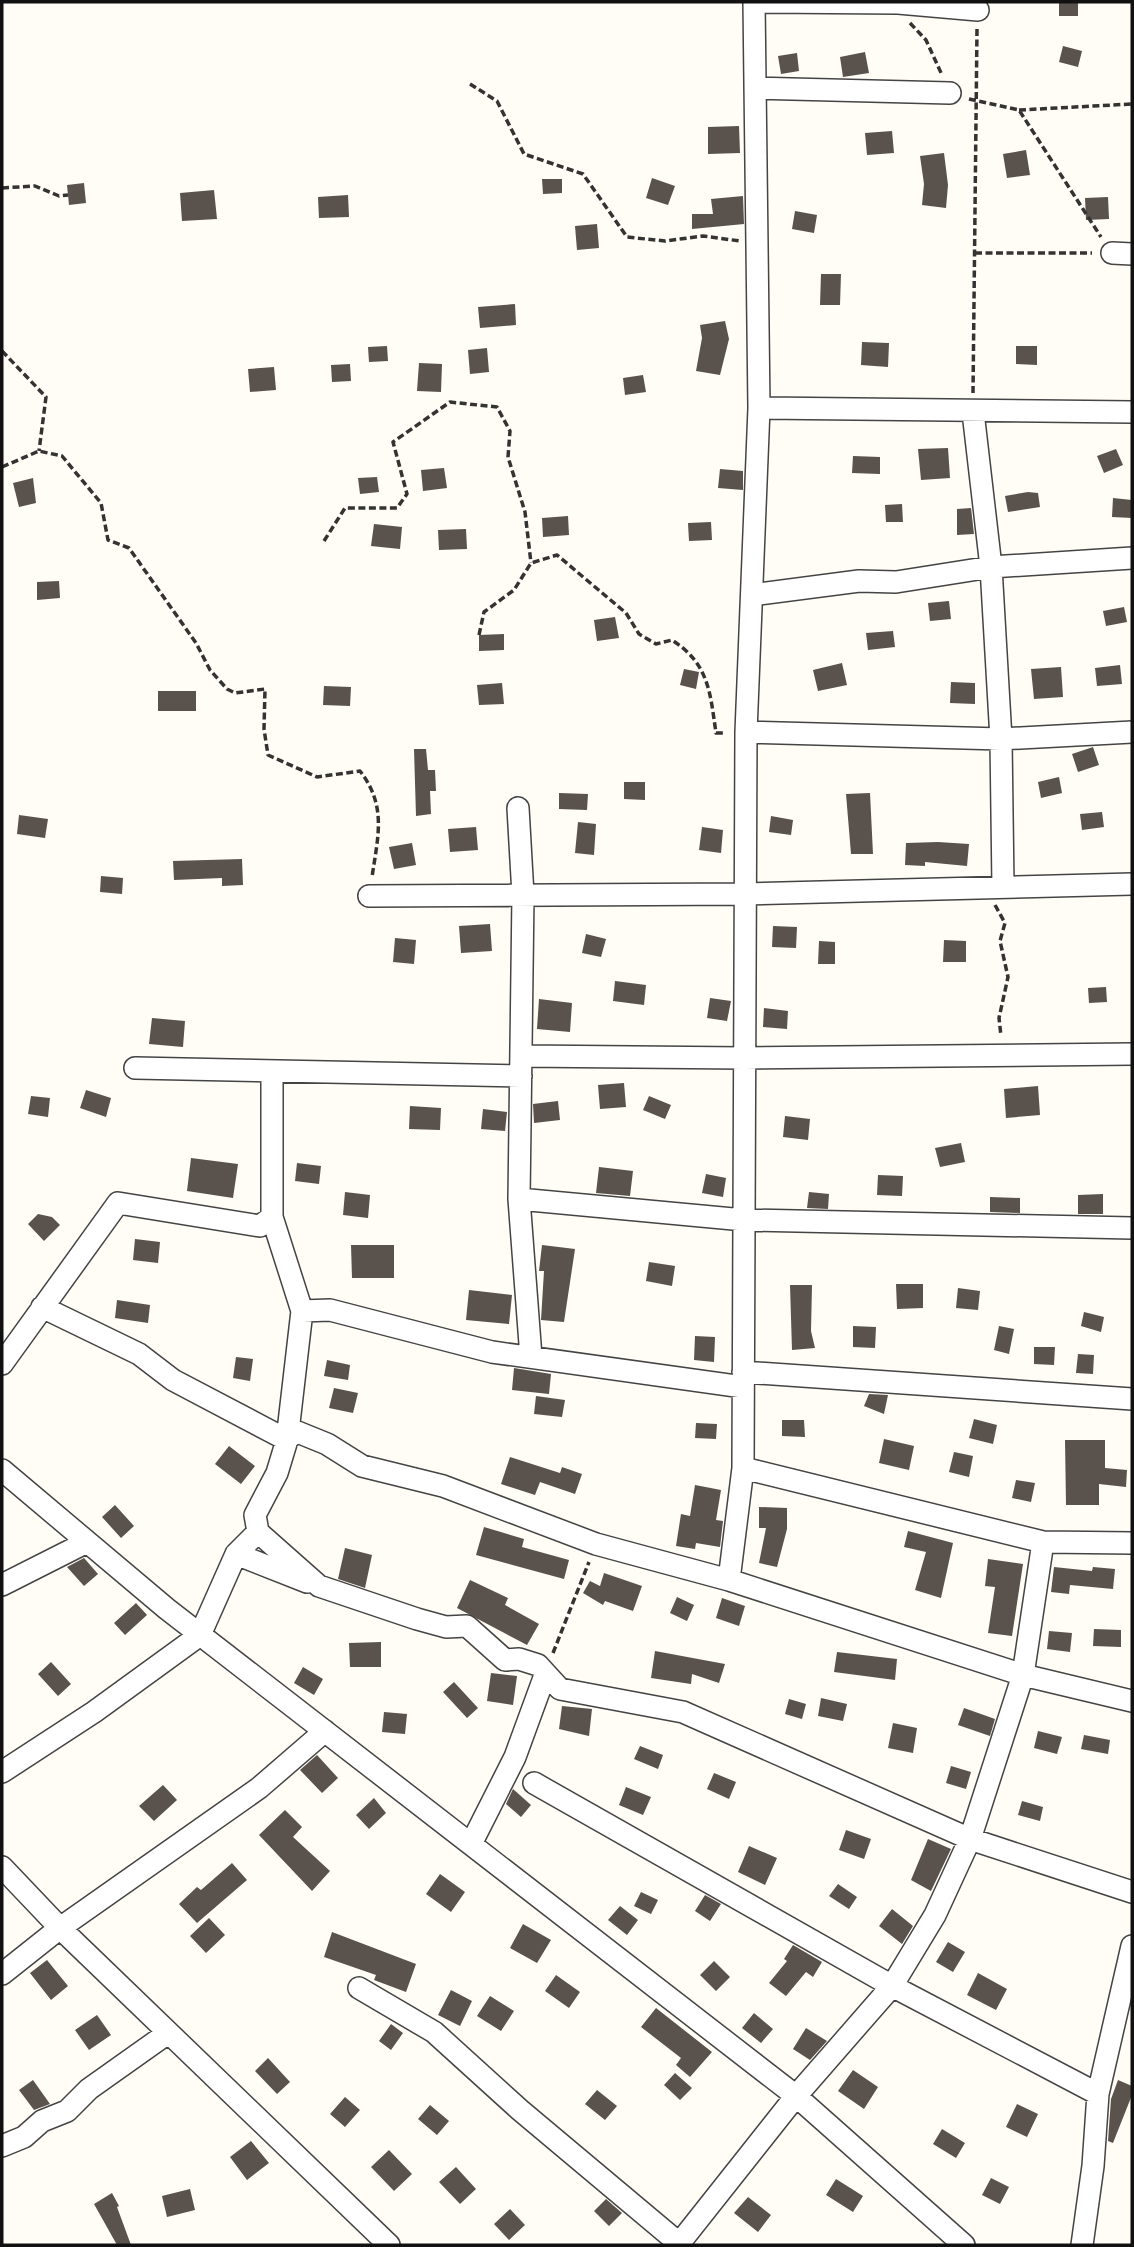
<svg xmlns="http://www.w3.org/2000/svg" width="1134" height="2247" font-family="Bitter,serif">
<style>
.building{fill:#5a524d}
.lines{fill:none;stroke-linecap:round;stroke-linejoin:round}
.street-casing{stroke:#444;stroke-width:24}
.path{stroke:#333;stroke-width:3.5;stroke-dasharray:7 3.5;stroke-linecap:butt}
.street{stroke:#fff;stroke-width:21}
</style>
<rect width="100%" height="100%" fill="#fffdf5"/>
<path class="building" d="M1059 2H1078V16H1059Z
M1063 46 1082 51 1078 67 1059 62Z
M865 52 869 73 843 77 840 57Z
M797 53 799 71 781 74 778 56Z
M739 126 740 153 708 154V127Z
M892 131 894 153 867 155 865 133Z
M1026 150 1030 175 1007 178 1003 154Z
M944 153 948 185 946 208 922 205 924 184 920 156Z
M652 178 675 186 668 205 646 198Z
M542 179H562V193L543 194Z
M84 183 86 203 69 205 67 185Z
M214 190 217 219 182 221 180 193Z
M348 195 349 217 319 218 318 197Z
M743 196 744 224 692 229V214H713L711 199Z
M1108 197 1109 219 1086 220 1085 198Z
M795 211 817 215 814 233 792 229Z
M597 224 599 248 577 250 575 226Z
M821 274H841L840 305H820Z
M515 304 516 325 480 328 478 307Z
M725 321 729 339 720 375 696 371 702 338 700 325Z
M862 342 889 343 888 367 861 365Z
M387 346 388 361 369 362 368 347Z
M1016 346H1037V365L1016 364Z
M487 348 489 372 470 374 468 350Z
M419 363 442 364 441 392 417 391Z
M350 364 351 381 332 382 331 365Z
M274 367 276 390 250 392 248 369Z
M643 375 646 392 625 395 623 378Z
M948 448 950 478 921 480 918 449Z
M1116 449 1123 465 1104 473 1097 456Z
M853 456 880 457V474L852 473Z
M444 468 447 488 423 491 421 470Z
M720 469 743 471V490L718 488Z
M377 477 379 492 360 494 358 478Z
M33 478 36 503 19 507 13 483Z
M1028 492 1038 493 1040 507 1008 512 1005 496Z
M1113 498 1132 500V518L1112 517Z
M902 504 903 522H886L885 505Z
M971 508 974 534 957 535V509Z
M568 516 569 535 543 537 542 518Z
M711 522 712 540 689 541 688 523Z
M374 524 402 527 400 549 371 546Z
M466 529 467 549 439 550 438 530Z
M59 581 60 598 37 600V582Z
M949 601 951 619 930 621 928 603Z
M1124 607 1127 622 1106 626 1103 611Z
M615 617 619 638 597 641 594 620Z
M893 631 895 647 868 650 866 633Z
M504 634V650L479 651V635Z
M842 663 847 685 818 691 813 670Z
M1120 665 1122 684 1097 686 1095 668Z
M1061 667 1063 697 1034 699 1031 669Z
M684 669 699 672 696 689 680 685Z
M951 682 975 683V704L950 703Z
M502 683 504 704 479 705 477 685Z
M324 686 351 687 350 706 323 705Z
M158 691H196V711H158Z
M1093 747 1099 765 1078 772 1072 754Z
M414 749H426L428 770H435L436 791H430L431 814 416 816Z
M1059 777 1062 793 1041 798 1038 782Z
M624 782H645V800L624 799Z
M559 793 588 794 587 810 559 809Z
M870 793 873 854H851L846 794Z
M1102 812 1104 827 1082 830 1080 814Z
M19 815 48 819 45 838 17 834Z
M771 816 793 820 791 835 769 832Z
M578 822 596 824 594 855 575 853Z
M476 827 478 850 450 852 448 829Z
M702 827 723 830 721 853 699 850Z
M938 842 969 844 967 866 925 862V866L905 865 906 843Z
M412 843 416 865 394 869 389 847Z
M242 859 243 885 222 886V878L174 880 173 861Z
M101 876 123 878 122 894 100 892Z
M490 924 492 951 461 953 459 926Z
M773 926 797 927 796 948 772 947Z
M586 934 606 939 601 957 582 953Z
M395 938 416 940 414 964 393 962Z
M944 940 966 941V962H943Z
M819 941 835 942V964H818Z
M615 981 646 985 644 1005 613 1001Z
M1106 987 1107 1002 1089 1003 1088 988Z
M710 998 731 1001 727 1021 707 1018Z
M539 999 572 1003 570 1032 537 1029Z
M764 1008 788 1011 787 1029 763 1027Z
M152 1018 185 1021 183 1047 149 1044Z
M624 1083 626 1107 600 1109 598 1085Z
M1038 1086 1040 1115 1006 1118 1004 1089Z
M86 1090 111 1098 106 1117 80 1108Z
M31 1096 50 1098 48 1117 28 1114Z
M649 1096 671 1105 665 1119 643 1110Z
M558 1101 560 1120 534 1123 533 1104Z
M410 1106 441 1108 440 1130 409 1129Z
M483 1109 507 1112 505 1131 481 1129Z
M785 1116 810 1119 808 1140 783 1137Z
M961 1143 965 1162 940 1167 935 1148Z
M191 1158 238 1164 233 1198 187 1191Z
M297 1163 321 1166 319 1184 295 1181Z
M599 1167 633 1171 630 1196 596 1193Z
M706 1174 726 1178 723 1197 702 1193Z
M878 1175 903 1176 902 1196 877 1195Z
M345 1192 370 1195 368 1218 343 1215Z
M809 1192 829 1194 828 1209 807 1208Z
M1103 1194V1214H1078V1195Z
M990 1197 1020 1198V1213L990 1212Z
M38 1214 52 1217 60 1225 44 1241 28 1224Z
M135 1239 160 1242 158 1263 133 1260Z
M351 1245H394V1278H352Z
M542 1245 575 1249 564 1322 541 1320 544 1271H539Z
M649 1262 675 1266 672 1286 646 1281Z
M896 1284H923V1308L897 1309Z
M790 1285H812L811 1331 815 1348 792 1350Z
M958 1288 980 1291 978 1310 956 1308Z
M469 1290 512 1295 509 1324 466 1320Z
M117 1300 150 1305 148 1323 115 1318Z
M1084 1312 1104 1317 1101 1332 1081 1326Z
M853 1326 876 1327 875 1348 853 1347Z
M999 1326 1014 1329 1009 1354 994 1350Z
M695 1336 715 1337 714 1362 694 1360Z
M1034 1347H1055L1054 1365 1034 1364Z
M1078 1354 1094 1355 1093 1374 1076 1373Z
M236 1357 253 1359 250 1381 233 1378Z
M327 1360 350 1365 348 1380 324 1376Z
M514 1368 551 1374 549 1394 512 1390Z
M334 1388 358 1393 353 1413 329 1408Z
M869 1394 888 1395 884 1414 864 1406Z
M536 1396 565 1400 562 1417 534 1414Z
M974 1419 997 1425 993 1444 969 1438Z
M782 1420H804L805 1437 782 1436Z
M696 1423 717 1424 716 1439 695 1438Z
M884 1439 914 1446 909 1470 879 1463Z
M1065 1440H1105V1468L1127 1470 1126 1487 1099 1484V1505H1066Z
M229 1446 255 1466 241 1484 215 1464Z
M954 1452 973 1456 969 1477 949 1472Z
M510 1457 560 1473 562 1467 582 1474 575 1494 540 1482 535 1495 501 1484Z
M1016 1480 1035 1483 1031 1502 1012 1498Z
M695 1485 721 1490 716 1520 723 1521 720 1547 696 1543 695 1549 676 1546 681 1514 690 1516Z
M115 1505 134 1526 121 1538 102 1517Z
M759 1507 787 1508V1529L777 1567 759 1563 766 1528H759Z
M484 1527 524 1539 522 1547 569 1560 564 1579 476 1555Z
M908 1531 953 1543 941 1598 915 1590 926 1552 904 1547Z
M345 1548 372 1555 365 1588 338 1579Z
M84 1558 98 1574 84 1586 67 1567Z
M988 1559 1023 1564 1012 1636 988 1633 995 1587 985 1586Z
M1054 1567 1092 1571 1093 1567 1115 1569 1113 1589 1070 1585 1069 1594 1051 1592Z
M604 1573 642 1586 633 1611 605 1601 603 1605 583 1593 590 1581 600 1586Z
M470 1580 508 1598 505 1605 539 1624 527 1645 457 1608Z
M677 1597 694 1605 687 1621 670 1613Z
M722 1598 745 1606 739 1626 716 1618Z
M136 1603 147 1615 125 1635 114 1623Z
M1094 1629 1121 1630V1647L1093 1646Z
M1049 1631 1072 1633 1070 1652 1047 1649Z
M381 1642V1667H350L349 1643Z
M655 1651 725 1664 719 1683 692 1674 691 1684 651 1678Z
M837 1652 897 1659 895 1680 834 1672Z
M51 1662 71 1684 58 1696 38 1674Z
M303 1667 323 1679 314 1695 294 1683Z
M491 1673 517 1676 513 1705 487 1701Z
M454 1682 478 1708 467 1718 443 1692Z
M821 1698 847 1704 843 1721 818 1716Z
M789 1699 806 1704 802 1719 785 1714Z
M562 1706 592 1709 589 1736 559 1729Z
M964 1708 995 1719 990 1736 958 1725Z
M384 1712 407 1714 405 1734 382 1732Z
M893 1723 917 1728 913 1753 888 1748Z
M1038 1731 1062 1737 1057 1754 1034 1748Z
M1084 1735 1110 1740 1108 1754 1081 1749Z
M640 1746 663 1755 658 1769 634 1759Z
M317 1755 338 1778 322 1793 300 1770Z
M951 1766 971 1772 966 1789 946 1783Z
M714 1773 736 1782 729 1799 707 1789Z
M163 1785 177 1800 154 1821 139 1806Z
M626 1787 651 1797 643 1815 619 1805Z
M513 1789 531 1805 521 1817 506 1804Z
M374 1798 386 1813 369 1829 356 1815Z
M1022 1801 1043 1807 1040 1821 1018 1815Z
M285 1810 302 1827 293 1837 330 1871 312 1891 259 1835Z
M846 1830 871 1839 864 1859 839 1850Z
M928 1839 951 1849 931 1891 911 1880Z
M749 1846 777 1858 765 1885 738 1872Z
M232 1863 247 1880 197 1923 179 1904 197 1887 201 1890Z
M440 1874 465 1892 451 1912 426 1894Z
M838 1884 857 1897 849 1909 829 1896Z
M641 1892 658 1900 651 1914 634 1906Z
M705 1895 721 1904 710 1921 695 1911Z
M620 1906 638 1920 627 1935 608 1920Z
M892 1909 913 1926 902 1944 879 1926Z
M209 1918 225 1935 206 1953 190 1936Z
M523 1924 551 1940 537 1963 510 1948Z
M332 1932 416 1964 406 1992 374 1980 376 1975 324 1957Z
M948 1942 965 1952 953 1972 936 1962Z
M793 1945 822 1962 813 1977 806 1972 786 1996 769 1983 787 1961 784 1959Z
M47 1960 68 1986 51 2000 30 1973Z
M714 1961 730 1977 716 1991 700 1975Z
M978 1973 1007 1989 996 2010 967 1995Z
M556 1975 580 1992 569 2008 545 1991Z
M451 1990 472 2001 460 2026 438 2015Z
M490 1996 514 2011 501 2031 477 2016Z
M656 2008 712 2052 690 2077 676 2065 681 2058 641 2027Z
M754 2013 773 2029 761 2043 742 2028Z
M97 2015 111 2035 89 2050 75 2030Z
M391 2024 403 2033 391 2050 379 2041Z
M806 2028 827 2041 810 2060 793 2049Z
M268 2058 290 2082 277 2094 255 2071Z
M853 2070 878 2087 864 2109 838 2091Z
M675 2073 692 2088 680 2100 664 2085Z
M33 2080 50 2104 34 2110 19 2090Z
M1118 2080 1132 2086V2095L1113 2143 1108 2141 1111 2099Z
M597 2090 617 2106 605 2120 585 2104Z
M345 2097 360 2110 345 2127 330 2114Z
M1017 2104 1038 2114 1027 2137 1006 2127Z
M430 2105 449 2121 437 2135 418 2119Z
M942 2129 965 2143 956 2158 933 2144Z
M251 2141 269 2163 247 2180 230 2157Z
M389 2150 412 2174 394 2191 371 2167Z
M456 2167 476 2189 460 2204 439 2182Z
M991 2178 1009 2187 1000 2204 982 2195Z
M836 2179 863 2196 853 2212 826 2195Z
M190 2189 195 2210 167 2217 162 2196Z
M112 2193 119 2206 117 2207 131 2245H117L94 2204Z
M748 2197 771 2215 758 2232 734 2213Z
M606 2199 622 2213 609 2226 594 2211Z
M510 2209 525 2225 509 2240 494 2224Z"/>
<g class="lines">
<g class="street-casing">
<path id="street" d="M978 10 898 3 754 2 759 408 746 732 743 1468 1043 1542 1132 1543
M755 88 950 93
M1112 253 1132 254
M759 408 1132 412
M973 412 991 567 1001 739 1003 887
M752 595 859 581 896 582 991 567 1132 558
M746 732 1001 739 1132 732
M518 808 523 895 519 1199 744 1220 1132 1228
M369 896 745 894 1132 884
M521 1056 744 1058 1132 1054
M135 1068 521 1076
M519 1199 531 1357
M42 1307 139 1354 173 1380 287 1440 302 1311 272 1217V1071
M302 1311 330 1310 492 1352 743 1387
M2 1364 118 1203 260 1226 272 1217
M743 1372 1132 1399
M2 1470 167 1609 796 2096 964 2245
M258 1532 255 1515 277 1473 287 1440 295 1431 327 1444 362 1466 443 1486 596 1544 729 1580 1023 1675 1132 1701
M236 1554 307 1582
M729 1580 743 1468
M2 1585 87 1542
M2 1772 94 1712 200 1635 236 1554 258 1532 319 1586 417 1619 446 1627 467 1626 505 1660 519 1659 538 1665 560 1689 683 1712 970 1839 1132 1892
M534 1783 892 1986 1098 2094
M471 1844 515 1757 545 1675
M2 1867 60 1928 389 2245
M2 1974 60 1928 259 1788 325 1731
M359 1988 434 2032 520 2110 681 2245
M2 2146 24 2137 42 2121 67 2111 89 2089 168 2033
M678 2245 796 2096 892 1986 935 1915 970 1839 1023 1675 1043 1542
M1082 2245 1093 2166 1098 2094 1132 1946"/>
</g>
<path class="path" d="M910 23 926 40 942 75
M470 84 497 101 524 154 583 174 627 237 665 241 703 236 740 241
M969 99 1019 110 1101 237
M1019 110 1132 104
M2 188 35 186 59 196 68 195
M975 253H1092
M2 351 46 397 39 451
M973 393 977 29
M2 467 39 451 62 456 101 503 108 540 129 548 196 643 210 670 227 689 235 693 265 689 264 729 268 755 317 777 360 771C387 806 378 836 372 877
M324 541 345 508H397L407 494 393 442 450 402 497 407 510 431 508 457 525 512 531 563
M479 635 484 612 514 590 531 563 557 555 626 613 639 634 656 644 672 640C709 664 710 692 716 733H726
M995 905 1005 923 1000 941 1008 977 999 1018 1001 1036
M553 1653 589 1562"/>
<use href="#street" class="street"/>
</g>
<rect width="1134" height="2247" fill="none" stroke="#111111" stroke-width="7"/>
</svg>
